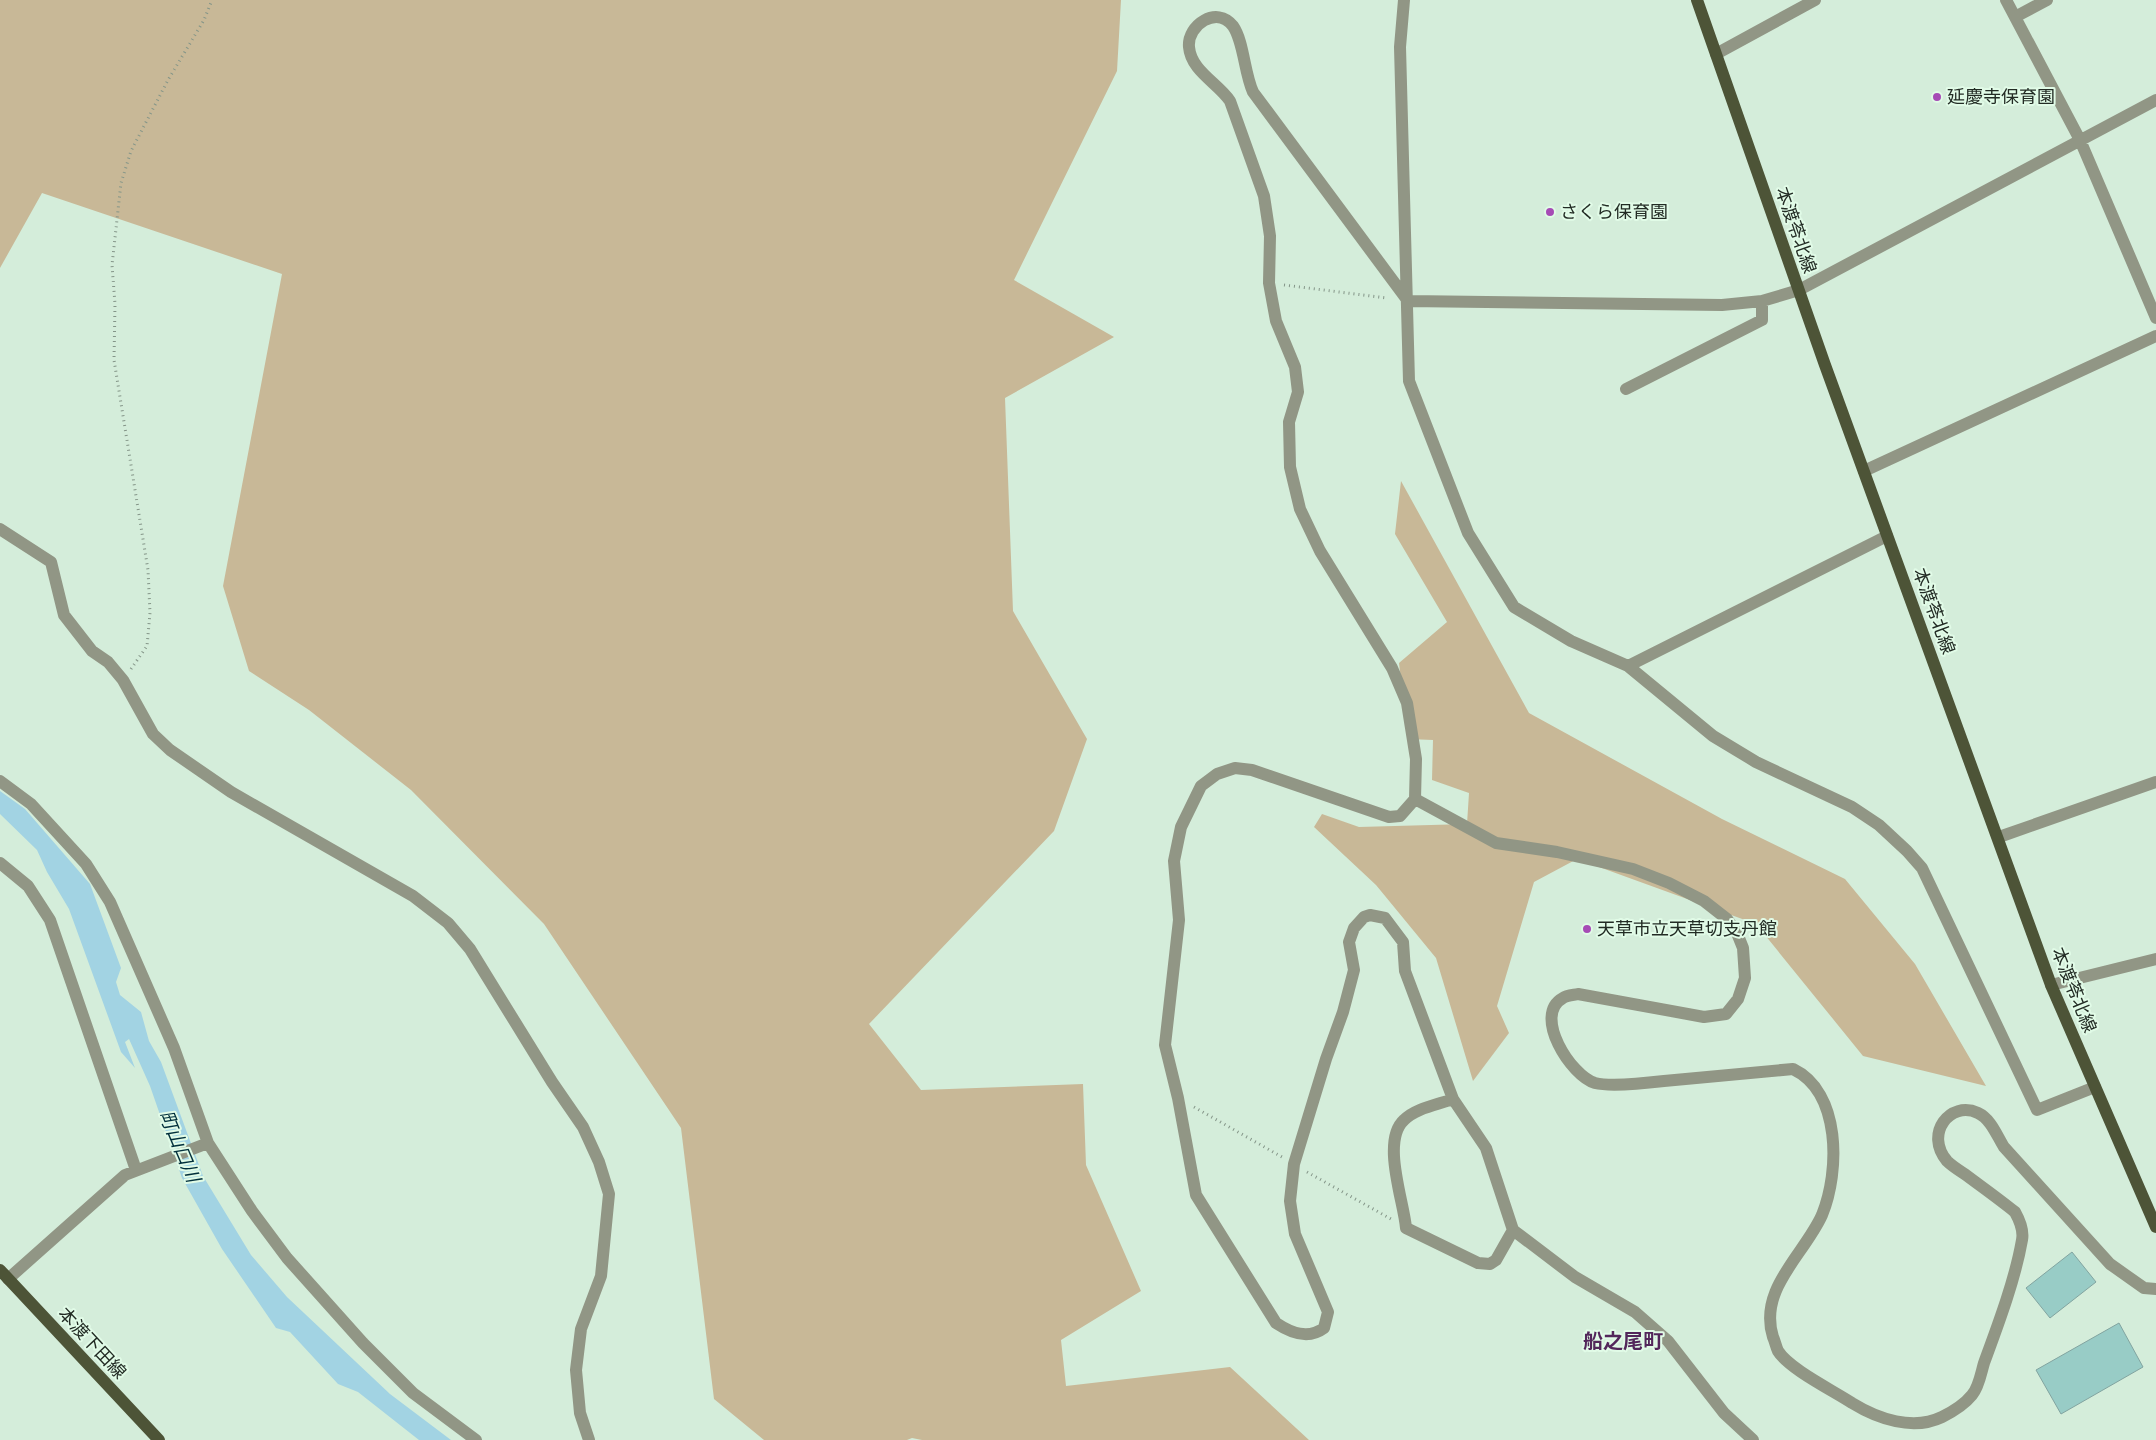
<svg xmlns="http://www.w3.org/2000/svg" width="2156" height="1440" font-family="Merriweather,'Noto Sans JP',serif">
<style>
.green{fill:#c8b897}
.water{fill:#a2d3e3}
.building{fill:#98ccc6;stroke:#82a4a0}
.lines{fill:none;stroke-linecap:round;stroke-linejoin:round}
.path{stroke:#849588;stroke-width:3;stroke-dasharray:1 4;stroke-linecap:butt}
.minor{stroke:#919685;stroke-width:12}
.major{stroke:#4d5437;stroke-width:12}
.poi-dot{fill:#a64bb5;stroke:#e1fbe7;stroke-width:2}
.labels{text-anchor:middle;stroke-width:4;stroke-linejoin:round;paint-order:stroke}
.poi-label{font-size:18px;fill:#222b24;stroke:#e1fbe7;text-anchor:start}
.street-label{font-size:18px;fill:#222b24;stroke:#e1fbe7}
.water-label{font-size:19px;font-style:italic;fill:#02303c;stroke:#e1fbe7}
.quarter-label{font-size:20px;font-weight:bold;fill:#53275b;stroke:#e1fbe7}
</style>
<rect width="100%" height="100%" fill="#d4edda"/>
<path class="green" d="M0 0H1121L1117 71 1014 280 1114 337 1005 398 1013 611 1087 739 1054 831 869 1024 921 1090 1083 1084 1086 1165 1141 1291 1061 1340 1066 1386 1230 1367 1309 1440H922L912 1438 907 1440H764L714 1399 681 1128 544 924 411 790 309 710 249 671 223 586 282 274 42 193 0 268Z
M1401 481 1529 713 1722 819 1845 879 1915 964 1986 1086 1863 1056 1756 924 1577 859 1534 882 1497 1006 1509 1033 1473 1081 1436 958 1376 885 1314 827 1322 814 1359 827 1467 824 1469 793 1432 780 1433 740 1408 739 1399 663 1447 622 1395 534Z"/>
<path class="water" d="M0 791 25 809 90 884 121 968 116 982 120 995 141 1012 149 1041 161 1062 203 1176 251 1255 287 1297 390 1394 451 1440H419L358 1392 338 1384 290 1332 276 1328 222 1249 182 1178 150 1086 129 1039 125 1042 135 1068 121 1052 69 909 47 872 37 850 0 814Z"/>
<path class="building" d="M2072 1252 2096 1282 2050 1318 2026 1288Z
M2119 1323 2143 1367 2061 1414 2036 1370Z"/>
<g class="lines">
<path class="path" d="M1284 285 1387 298
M131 669 147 646 150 613 148 570 114 360 115 304 112 265 121 183 131 151 168 80 204 20 212 0
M1194 1107 1282 1157
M1307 1172 1391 1219"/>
<path class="minor" d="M1404 0 1400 47 1409 381 1468 533 1514 607 1571 641 1628 666 1713 736 1756 762 1852 807 1879 825 1907 851 1922 868 2037 1110 2095 1087
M2006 0 2080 140 2156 318
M2015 17 2047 0
M1716 54 1815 0
M1408 301 1253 92C1244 72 1244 42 1233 26 1217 5 1187 25 1189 47 1191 71 1218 83 1230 101L1264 196 1270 236 1269 283 1276 321 1295 367 1298 392 1289 422 1290 467 1300 509 1320 551 1392 668 1407 703 1416 759 1415 799 1400 816 1389 817 1252 770 1235 768 1217 774 1201 786 1181 827 1174 861 1179 920 1165 1045 1178 1098 1196 1195 1276 1323C1291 1333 1308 1340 1324 1328L1328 1312 1295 1234 1290 1201 1294 1164 1326 1059 1343 1012 1354 970 1349 942 1354 928 1364 917 1370 915 1385 918 1403 942 1405 971 1453 1099 1486 1148 1513 1230 1575 1277 1635 1312 1668 1341 1724 1413 1753 1440
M1408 301 1722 305 1762 301 1799 290 2156 100
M1626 389 1762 320V301
M1864 471 2156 336
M0 529 51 562 64 615 92 651 108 662 123 680 153 734 170 750 231 792 413 896 448 923 470 949 552 1082 583 1127 599 1162 609 1194 601 1276 581 1329 576 1370 580 1413 589 1440
M1628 666 1887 536
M0 781 31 804 86 864 110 902 174 1048 208 1143 252 1211 287 1258 363 1343 413 1393 476 1440
M1415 799 1496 843 1557 852 1633 869 1669 883 1704 901 1727 919 1737 933 1743 948 1745 978 1738 999 1726 1014 1704 1017 1578 994C1574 995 1567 995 1563 998 1532 1015 1571 1076 1595 1083 1611 1087 1647 1083 1664 1081 1707 1077 1750 1073 1793 1069 1841 1092 1840 1171 1822 1215 1804 1255 1758 1289 1773 1337 1775 1341 1776 1347 1778 1351 1789 1369 1834 1391 1852 1403 1878 1419 1913 1431 1942 1417 1954 1411 1964 1405 1972 1395 1979 1387 1981 1373 1984 1363 1998 1325 2015 1280 2022 1240 2024 1230 2020 1221 2015 1212 1999 1199 1982 1187 1966 1175 1960 1171 1952 1166 1947 1161 1924 1134 1950 1100 1978 1113 1991 1119 1997 1136 2004 1147L2110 1264 2144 1288 2156 1289
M1999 837 2156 782
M0 863 28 886 50 920 136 1170
M2051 985 2156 959
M1453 1099C1437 1105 1416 1108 1404 1120 1381 1141 1404 1202 1406 1228L1478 1263 1490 1264 1496 1260 1513 1230
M8 1279 125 1175 208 1143"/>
<path class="major" d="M1697 0 1825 365 2051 985 2156 1227
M0 1270 159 1440"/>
</g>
<g class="poi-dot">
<circle cx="1937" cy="97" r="5"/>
<circle cx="1550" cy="212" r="5"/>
<circle cx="1587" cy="929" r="5"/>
</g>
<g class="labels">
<g class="poi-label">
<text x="1947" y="103">延慶寺保育園</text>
<text x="1560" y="218">さくら保育園</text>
<text x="1597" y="935">天草市立天草切支丹館</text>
</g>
<g class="street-label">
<text transform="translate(1796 230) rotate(71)" y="6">本渡苓北線</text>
<text transform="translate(1934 611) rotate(70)" y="6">本渡苓北線</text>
<text transform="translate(2074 990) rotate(68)" y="6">本渡苓北線</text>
<text transform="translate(92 1343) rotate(47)" y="6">本渡下田線</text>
</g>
<g class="water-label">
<text transform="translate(180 1146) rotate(67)" y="7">町山口川</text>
</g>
<g class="quarter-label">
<text x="1623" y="1348">船之尾町</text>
</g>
</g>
</svg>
